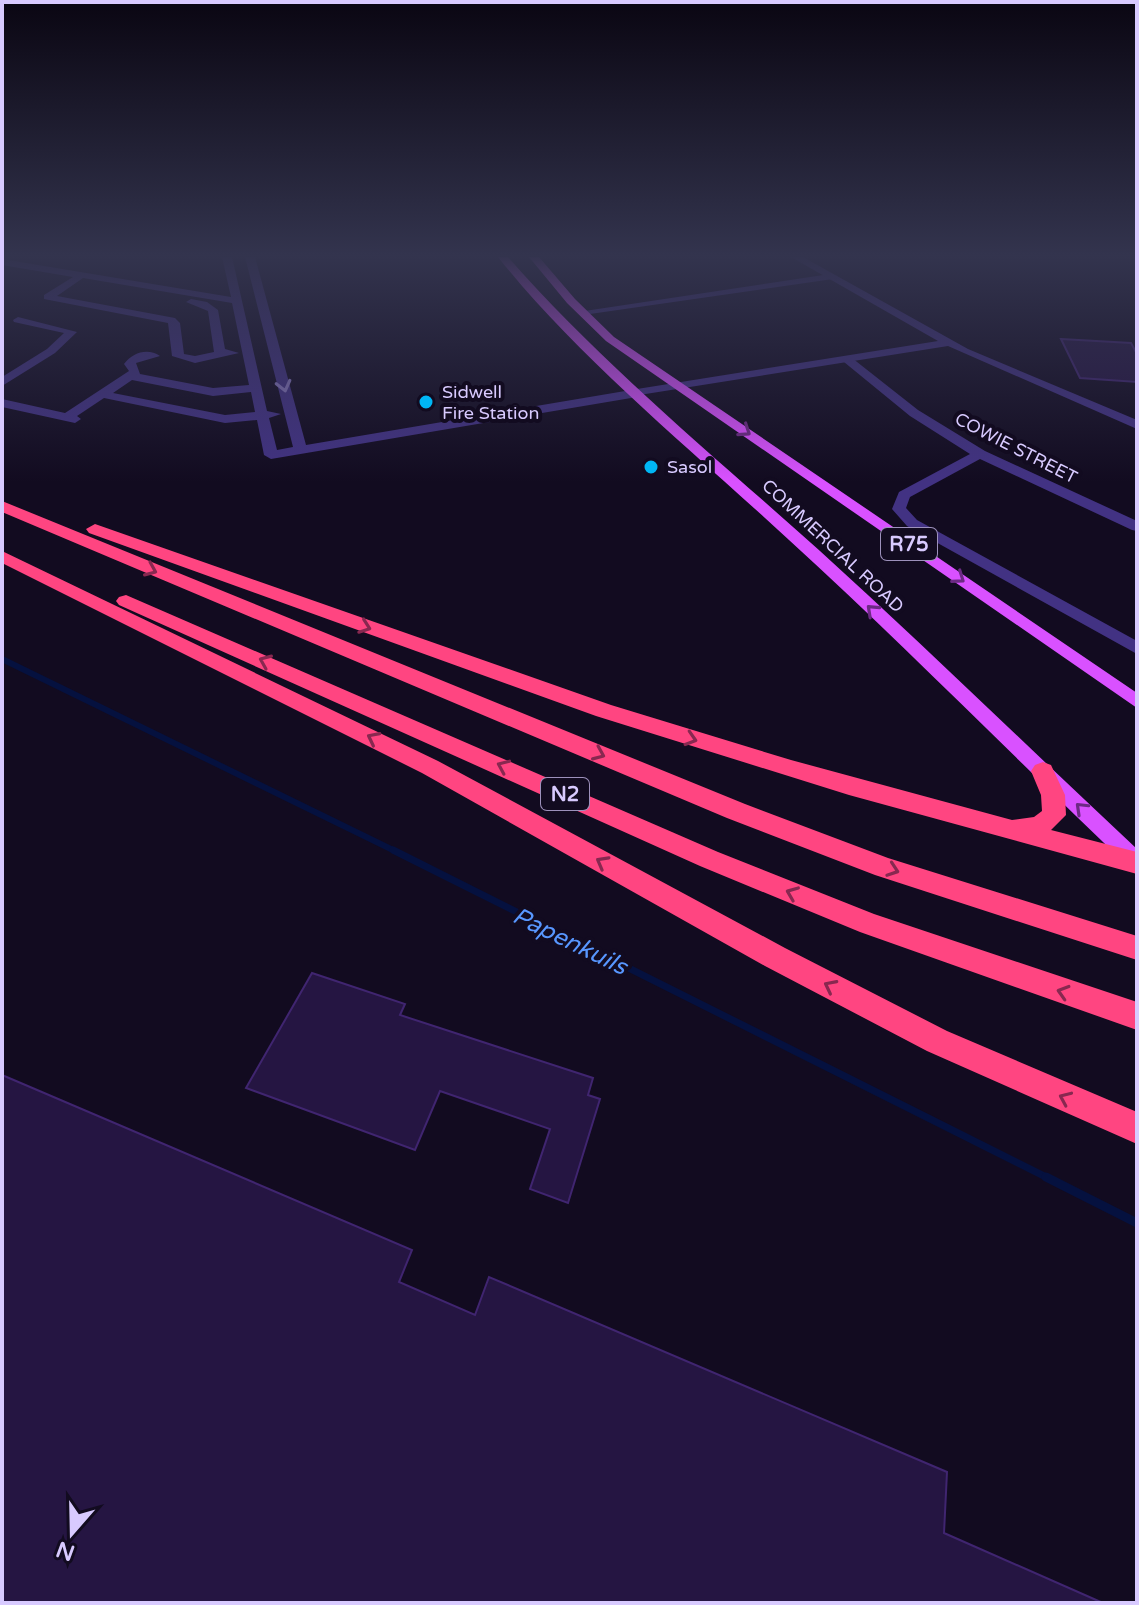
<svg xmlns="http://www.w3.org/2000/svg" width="1139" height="1605" font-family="'Varela Round',sans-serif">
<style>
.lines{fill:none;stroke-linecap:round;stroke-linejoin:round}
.stream-far2{stroke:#05113f;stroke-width:6}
.stream-far1{stroke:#05113f;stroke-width:7}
.stream{stroke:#05113f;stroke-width:9}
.building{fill:#251542;stroke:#402570;stroke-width:2}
.minor{fill:#423283;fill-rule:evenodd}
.tertiary{fill:#423283;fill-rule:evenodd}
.primary{fill:#d951ff;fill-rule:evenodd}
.motorway{fill:#ff4581;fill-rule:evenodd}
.oneway{stroke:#8676bb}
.oneway2{stroke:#6c2a84}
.oneway3{stroke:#882850}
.poi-dot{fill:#00b6f5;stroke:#120b20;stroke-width:3}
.labels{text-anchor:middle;stroke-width:8;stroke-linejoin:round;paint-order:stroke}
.far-poi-label{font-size:18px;fill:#d8caff;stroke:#120b20;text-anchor:start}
.far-street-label{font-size:18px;fill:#d8caff;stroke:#120b20}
.shield{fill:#120b20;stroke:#9d91bc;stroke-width:2}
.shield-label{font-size:20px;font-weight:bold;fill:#d8caff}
.water-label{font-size:24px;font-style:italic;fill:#5897ff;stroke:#120b20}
</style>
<rect width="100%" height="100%" fill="#120b20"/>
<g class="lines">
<path class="stream-far2" d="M2 659 397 852"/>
<path class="stream-far1" d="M393 850 1050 1179"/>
<path class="stream" d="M1046 1177 1137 1223"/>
</g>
<path class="building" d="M1061 339 1131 343 1137 354V382L1080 378Z
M312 973 405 1004 400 1015 593 1078 588 1095 600 1099 568 1203 530 1189 550 1129 440 1091 415 1150 246 1088Z
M2 1075 412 1250 399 1282 475 1315 489 1277 947 1472 944 1533 1103 1603H2Z"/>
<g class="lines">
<path class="minor" d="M222 257H232L267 411 281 414 269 418 277 450 293 447 245 257H255L306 445 637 389 643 393 637 397 271 459 264 455 257 420 225 423 104 398 77 416 81 419 75 423 2 407V399L65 413 129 371 124 364C133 352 148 348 160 356L136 363 140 374 213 388 249 385 232 303 83 278 57 296 175 318 180 323 184 354 195 356 214 352 208 311 186 302 191 299 207 302 218 310 225 349 239 353 195 363 172 356 168 323 44 299V295L73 277 2 265V259L231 297ZM132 380 213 396 251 392 255 412 225 415 113 393Z
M830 274 833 279 583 315 578 312Z
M18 317 77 332 55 353 2 386V377L47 349 64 333 14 322 13 320Z
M844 358H852L918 410 985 451 1137 521V531L1132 530 980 459 910 497 906 508 917 520 1137 641V654L907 526 892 509 899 492 970 454 910 416 844 362Z"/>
<path class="tertiary" d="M791 257H803L968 349 1137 420V429L948 346 633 396V390L637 389 938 341Z"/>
<path class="primary" d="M498 257H508C602 364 714 456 820 551 927 648 1031 750 1137 849V871L1130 868C1016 759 905 646 789 540 694 452 578 358 498 257Z
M529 257H539L575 299 614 337 1137 693V708L606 341 567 303Z"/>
<path class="motorway" d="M2 501 745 804 888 858 1137 936V960L875 875 727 818 2 512Z
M95 524 611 705 791 760 1012 820 1034 817 1042 811 1041 795 1031 771 1035 765 1043 762 1051 765 1065 795 1066 815 1051 830 1137 852V874L849 795 596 716 89 533 86 529Z
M2 551 438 761 785 948 947 1031 1137 1112V1144L927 1051 765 966 422 773 2 563Z
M126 595 718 852 874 914 1137 1002V1030L860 932 700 866 119 605 116 601 119 597Z"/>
</g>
<defs><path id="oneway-chevron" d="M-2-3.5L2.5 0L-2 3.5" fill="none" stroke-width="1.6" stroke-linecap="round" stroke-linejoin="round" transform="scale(2)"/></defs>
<use class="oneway" href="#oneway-chevron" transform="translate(284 386) rotate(76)"/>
<g class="oneway2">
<use href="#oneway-chevron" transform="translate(745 431) rotate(34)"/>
<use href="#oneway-chevron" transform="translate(959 578) rotate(35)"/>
<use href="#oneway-chevron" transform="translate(872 610) rotate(-137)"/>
<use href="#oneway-chevron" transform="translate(1081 808) rotate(-136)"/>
</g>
<g class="oneway3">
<use href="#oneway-chevron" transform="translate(151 570) rotate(23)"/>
<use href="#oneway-chevron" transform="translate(365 627) rotate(20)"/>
<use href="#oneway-chevron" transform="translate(265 661) rotate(-157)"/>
<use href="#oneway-chevron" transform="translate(373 738) rotate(-153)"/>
<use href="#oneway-chevron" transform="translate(691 739) rotate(17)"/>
<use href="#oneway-chevron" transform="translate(599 754) rotate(23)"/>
<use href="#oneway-chevron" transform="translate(503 766) rotate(-156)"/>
<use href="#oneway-chevron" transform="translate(602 862) rotate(-151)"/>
<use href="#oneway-chevron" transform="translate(893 870) rotate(19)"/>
<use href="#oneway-chevron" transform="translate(792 893) rotate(-158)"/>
<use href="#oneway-chevron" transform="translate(830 986) rotate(-153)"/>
<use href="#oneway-chevron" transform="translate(1063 992) rotate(-163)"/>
<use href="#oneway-chevron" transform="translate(1065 1098) rotate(-156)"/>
</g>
<linearGradient id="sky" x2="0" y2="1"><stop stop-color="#0a0612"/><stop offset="0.53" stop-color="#33344e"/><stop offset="1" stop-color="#33344e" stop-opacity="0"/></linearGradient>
<rect width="1139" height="482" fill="url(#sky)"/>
<g class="poi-dot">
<circle cx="426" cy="402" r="8"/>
<circle cx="651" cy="467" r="8"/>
</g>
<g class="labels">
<g class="far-poi-label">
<text x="442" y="398">Sidwell<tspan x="442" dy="21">Fire Station</tspan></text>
<text x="667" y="473">Sasol</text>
</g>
<g class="far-street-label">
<text transform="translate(1016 448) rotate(27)" y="6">COWIE STREET</text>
<text transform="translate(833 546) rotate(43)" y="6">COMMERCIAL ROAD</text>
</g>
<g class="shield">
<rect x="881" y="528" width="56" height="32" rx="6"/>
<rect x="541" y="778" width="48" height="32" rx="6"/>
</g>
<g class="shield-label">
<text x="909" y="551">R75</text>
<text x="565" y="801">N2</text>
</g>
<g class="water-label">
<text transform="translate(570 941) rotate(26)" y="8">Papenkuils</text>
</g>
</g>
<rect width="1139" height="1605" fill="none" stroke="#d8caff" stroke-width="8"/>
<g transform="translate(72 1533) rotate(200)" stroke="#120b20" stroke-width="6" paint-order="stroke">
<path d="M0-6L14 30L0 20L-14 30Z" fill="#d8caff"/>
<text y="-12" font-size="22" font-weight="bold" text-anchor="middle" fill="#d8caff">N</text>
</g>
</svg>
